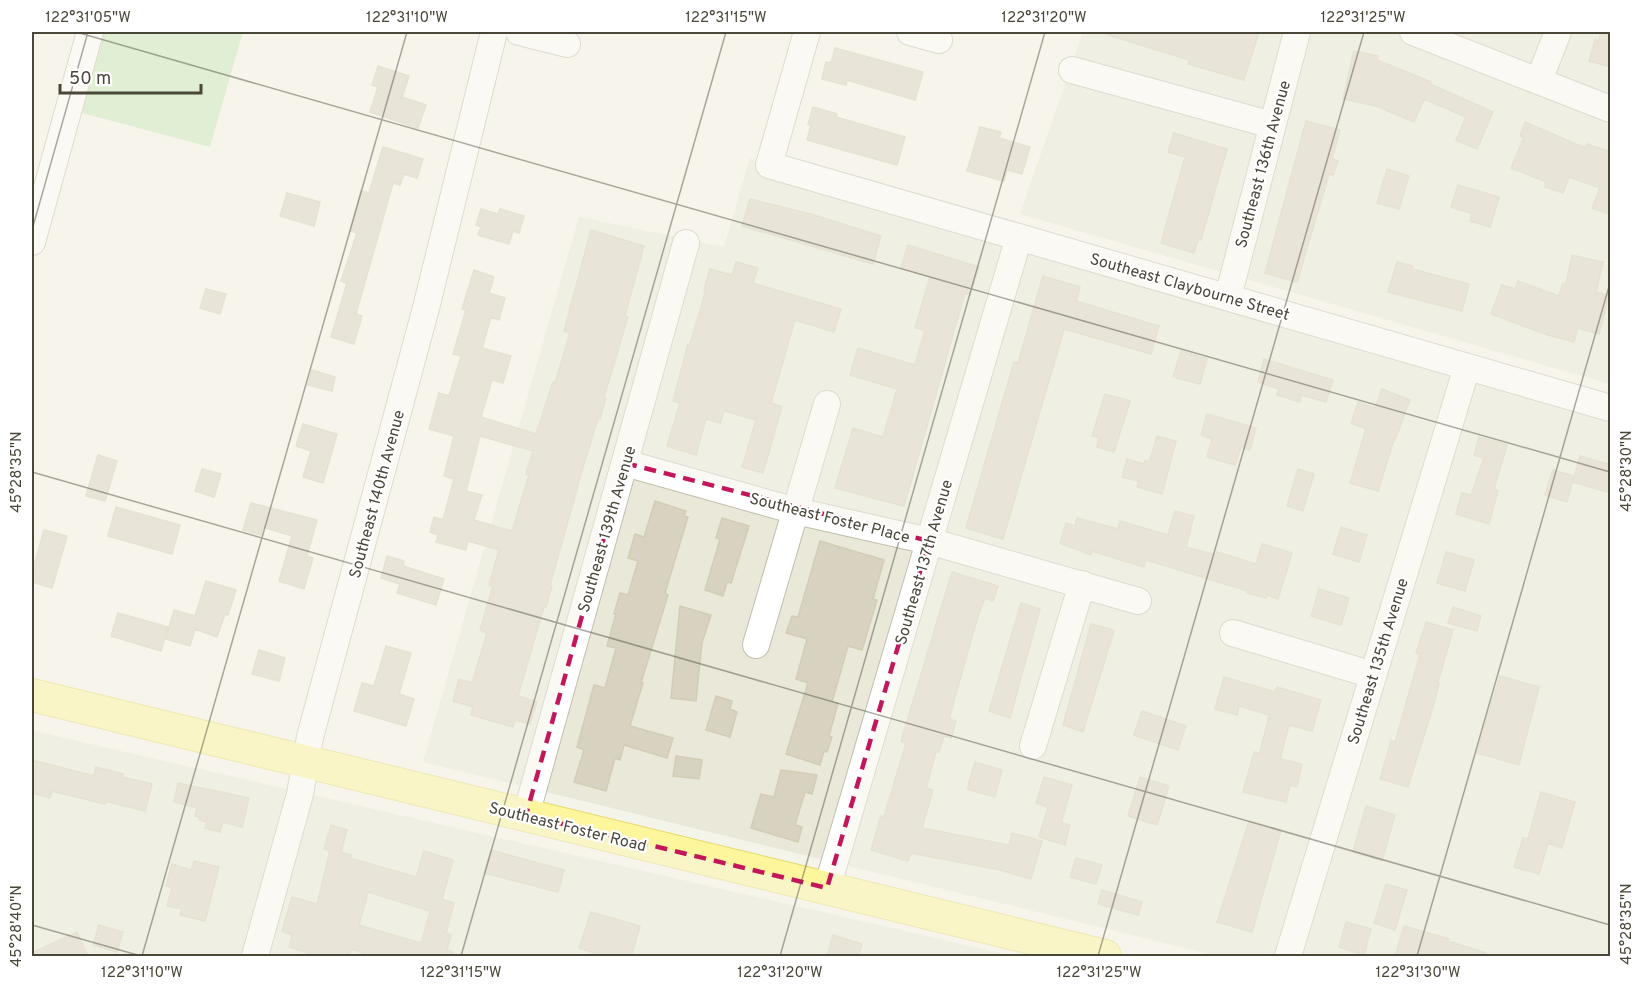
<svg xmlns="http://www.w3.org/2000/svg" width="1642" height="988" font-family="Overpass,sans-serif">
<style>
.residential{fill:#e9e8d9}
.green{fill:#c6e9b5}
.building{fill:#d7d3c0;stroke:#d2cdb4;stroke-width:1.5;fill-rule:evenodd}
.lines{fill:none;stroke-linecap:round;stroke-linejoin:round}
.minor-casing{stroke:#c1bfad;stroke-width:28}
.major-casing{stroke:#e4d96b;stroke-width:34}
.minor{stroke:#fff;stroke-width:26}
.major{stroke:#fdf69c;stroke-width:32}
.marked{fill:none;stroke:#c2185b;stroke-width:4.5;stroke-dasharray:12 8;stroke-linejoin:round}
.ticks{fill:none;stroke:#4a4739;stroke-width:1.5;stroke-opacity:0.45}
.labels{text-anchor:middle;stroke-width:4.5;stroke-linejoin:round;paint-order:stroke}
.street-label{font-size:16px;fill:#4a4739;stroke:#fff}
.neatline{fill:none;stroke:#4a4739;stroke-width:2}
.ticks-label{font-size:15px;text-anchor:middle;fill:#4a4739}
</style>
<rect width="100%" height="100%" fill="#f5f4eb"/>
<path class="residential" d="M1083 32H1610V384L1020 214Z
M750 158 1610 420V956H1218L423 762 579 217 724 247Z
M32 730 73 740 1013 956H32Z"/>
<path class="green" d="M88 32H243L210 147 67 109Z"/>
<path class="building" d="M1108 32H1259L1244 80 1188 64 1189 60 1108 35Z
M1601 32H1611V67L1589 61 1595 40 1599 41Z
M835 48 923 72 915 100 847 80 846 85 822 79 826 62 831 63Z
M1354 51 1378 56 1377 60 1431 82 1430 84 1493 112 1477 149 1456 140 1466 117 1424 99 1414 122 1376 106 1343 99Z
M378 66 409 76 402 97 426 105 418 128 370 112 378 87 372 85Z
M813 107 837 114 836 117 905 137 897 165 807 140 811 125 808 124Z
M1306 121 1340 130 1332 159 1338 161 1333 175 1329 174 1297 282 1265 273Z
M1525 122 1585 148 1587 144 1611 152V215L1592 208 1600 188 1569 177 1563 193 1545 187 1546 182 1511 168 1524 137 1520 136Z
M980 127 1001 132 999 138 1030 147 1022 174 1007 170 1004 181 967 171Z
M1174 133 1227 149 1201 240H1198L1194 253 1161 243 1185 157 1168 152Z
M383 147 423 159 417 178 404 174 400 185 393 183 356 314 362 316 354 344 331 337 347 283 341 281 357 233 350 231 361 191 369 193Z
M1387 169 1409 176 1399 209 1377 203Z
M1458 185 1499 197 1490 227 1470 221 1472 214 1451 207Z
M287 193 320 202 314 226 280 216Z
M750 199 814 215 881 236 873 264 742 226Z
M481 209 498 214 500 209 524 216 519 233 513 231 509 244 478 235 481 227 476 225Z
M591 230 644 246 625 316 628 317 604 397 606 398 600 419 598 418 582 471 550 585 552 586 546 607H544L518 696 537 702 530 724 515 720 513 727 471 715 473 707 453 701 459 679 472 683 487 633 480 630 493 586 489 585 499 550 468 541 466 550 436 542 438 535 430 532 434 517 443 520 454 479 444 476 454 436 429 429 439 393 449 396 461 356 453 354 466 310 462 309 474 270 494 277 489 293 505 298 499 320 491 317 482 348 511 356 503 383 492 380 481 417 536 434 553 382 555 383 570 333 564 331ZM480 436 533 451 526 474 529 475 512 531 474 520 482 495 466 491Z
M908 245 979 267 970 295 965 293 904 506 835 488 853 428 883 437 897 389 850 375 858 348 915 365 925 330 915 328 930 277 901 268Z
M1572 255 1603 262 1596 292 1609 296 1599 334 1578 328 1574 342 1548 335 1491 314 1502 285 1515 289 1518 281 1559 296 1563 283 1566 284Z
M736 262 758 268 753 283 841 309 834 332 795 320 771 403 782 407 763 473 742 467 756 420 724 411 720 423 706 419 696 455 667 446 680 403 673 401 688 344H690L706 290H704L710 269 732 275Z
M1397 262 1413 266 1412 269 1469 284 1462 311 1388 292Z
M1043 276 1080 287 1076 301 1159 326 1151 354 1064 329 1003 539 966 528 1014 362 1018 363Z
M206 289 226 294 220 314 200 308Z
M1181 351 1207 359 1200 384 1173 377Z
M1264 359 1333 380 1326 402 1301 395 1300 402 1277 395 1279 389 1258 382Z
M312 370 335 377 332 391 308 385Z
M1382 389 1410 400 1395 440 1394 439 1378 491 1350 483 1366 429 1351 423 1358 402 1375 408Z
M1105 394 1130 401 1114 452 1097 447 1099 438 1092 436Z
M1207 414 1256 428 1250 450 1241 447 1235 465 1207 457 1212 439 1201 435Z
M303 424 337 434 323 483 303 477 311 451 296 446Z
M1157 436 1176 441 1162 494 1137 487 1139 481 1122 477 1127 459 1144 464 1145 460 1149 462Z
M1479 437 1507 445 1494 489 1498 491 1489 524 1456 514 1462 493 1471 495 1484 458 1474 455Z
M98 455 117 461 105 501 86 496Z
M1580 456 1611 465V493L1573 482Z
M202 469 221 474 214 497 195 491Z
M1298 469 1314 474 1303 511 1287 506Z
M1553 470 1574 476 1567 502 1545 495Z
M655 501 686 511 684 516 688 517 665 593 668 595 641 683H643L630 726 673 738 667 758 624 745 620 760 615 758 606 791 574 782 584 750 577 747 594 685 605 688 616 648 607 646 616 614H614L620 593 628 595 638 561 628 558 635 534 644 537Z
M251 503 317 520 307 556 313 558 304 589 279 581 292 536 263 527 261 535 243 530Z
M116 507 180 525 172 554 108 536Z
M1175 511 1194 516 1186 547 1216 555 1217 552 1256 564 1262 544 1292 553 1278 599 1267 595 1266 598 1247 593 1248 591 1146 560 1144 567 1092 551 1091 555 1060 543 1066 523 1075 526 1077 518 1118 529 1120 521 1168 535Z
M722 518 749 526 731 583 727 582 723 596 705 590 720 539 716 538Z
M1341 527 1367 535 1359 562 1333 554Z
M44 530 67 536 52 588 32 582V562L35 563Z
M820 541 884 560 873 599 877 600 862 650 848 646 832 702 838 703 829 736 832 737 827 752 824 751 820 765 786 754 808 683 796 679 807 639 786 633 792 616 798 617Z
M1446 552 1474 560 1465 591 1437 583Z
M387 556 404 561 403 566 444 579 436 605 397 593 400 584 381 578Z
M952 572 998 586 993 601 985 598 978 616 949 719 956 721 951 738 944 736 939 752H936L926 788 933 790 922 828 1009 845 1012 833 1042 841 1031 879 1000 870 911 853 908 861 871 850 881 816 884 817 906 743 901 741Z
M206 581 236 590 228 615 225 614 217 637 195 629 190 646 166 639 174 610 195 616Z
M1319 589 1349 598 1341 625 1311 616Z
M1021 603 1040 609 1010 718 989 711Z
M680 606 711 615 702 643 696 701 671 698Z
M1453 607 1481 616 1477 631 1448 623Z
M118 613 168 627 161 651 111 636Z
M1426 622 1453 630 1438 682 1439 683 1435 700 1408 787 1380 779 1391 741 1395 742 1420 654 1416 653Z
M1091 624 1114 630 1083 732 1063 725Z
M386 646 411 653 399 694 414 699 406 726 354 711 362 683 374 686Z
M259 650 285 658 279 681 252 674Z
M1500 676 1539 687 1519 765 1477 753Z
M1224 677 1275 692 1277 687 1321 700 1312 731 1289 725 1280 759 1302 764 1297 787 1290 785 1286 802 1243 792 1254 752 1260 753 1269 715 1239 706 1237 715 1215 709Z
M716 696 732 701 730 709 737 712 730 737 706 730Z
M1142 711 1186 726 1178 750 1134 735Z
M676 756 702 760 699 779 673 776Z
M32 760 94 776 96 767 123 774 122 777 152 784 145 811 105 801V804L52 791 50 798 32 793Z
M975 762 1002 770 995 797 967 789Z
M781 770 817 775 812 794 805 792 795 825 802 827 798 842 751 828 761 794 774 797Z
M1044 777 1072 785 1061 823 1070 825 1065 845 1039 837 1048 807 1036 803Z
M1140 777 1169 786 1157 825 1128 816Z
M178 783 249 798 242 827 223 822 220 832 205 828 207 822 199 820 200 817 195 816 197 808 174 802Z
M1541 792 1575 802 1562 848 1548 843 1539 874 1514 867 1523 838 1528 839Z
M1366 806 1395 815 1382 861 1353 852Z
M1249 821 1281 830 1252 932 1217 922Z
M331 825 347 830 341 852 351 855 350 858 416 877 424 851 453 860 442 899 454 903 446 933 451 935 447 950 453 952V957H375L351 949 349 957H320L289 947 292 935 282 931 292 897 317 904 330 851 324 849ZM368 892 430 911 421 943 359 925Z
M491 850 564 870 558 892 484 873Z
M1076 858 1102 865 1096 884 1070 877Z
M194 861 219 867 205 921 180 915 182 909 167 906 172 887 166 886 172 864 191 870Z
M1386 884 1407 890 1395 930 1374 923Z
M1102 890 1142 902 1138 915 1098 904Z
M591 912 640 926 631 957H607L579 948Z
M1346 922 1371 929 1364 955 1339 947Z
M99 925 123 932 117 952 93 945Z
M1404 926 1449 939 1448 941 1486 953 1485 957H1395Z
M77 932 88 957H32V953Z
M833 935 862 944 858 957H827Z"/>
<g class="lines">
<g class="minor-casing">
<path id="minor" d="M519 32 567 44
M807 32 769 165 1610 408
M910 32 939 40
M1413 32 1610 109
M1072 70 1272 125
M1539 80 1558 32
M32 242 90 32
M1228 297 1297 32
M625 463 796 511 929 541 1138 601
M1233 633 1373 675
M756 645 827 404
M1033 746 1082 584
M526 815 686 243
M827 888 1019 237
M255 956 300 794 310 737 426 308 494 32
M1288 956 1467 367"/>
</g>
<g class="major-casing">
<path id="major" d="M32 695 1105 956"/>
</g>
<use href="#minor" class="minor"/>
<use href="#major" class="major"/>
</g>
<path d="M0 0H1642V988H0ZM625 463 929 541 827 888 526 815Z" fill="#f5f4eb" fill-opacity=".55" fill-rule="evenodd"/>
<path class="marked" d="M625 463 929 541 827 888 526 815Z"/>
<path class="ticks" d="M76 32 1610 472M32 230 88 32M32 472 1610 925M32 925 141 956M142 956 407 32M461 956 726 32M780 956 1045 32M1098 956 1364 32M1417 956 1610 283"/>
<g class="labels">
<g class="street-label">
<text transform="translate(1262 164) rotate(-75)" y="6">Southeast 136th Avenue</text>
<text transform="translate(1190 286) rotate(16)" y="6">Southeast Claybourne Street</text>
<text transform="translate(376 494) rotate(-75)" y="6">Southeast 140th Avenue</text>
<text transform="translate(830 517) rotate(14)" y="6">Southeast Foster Place</text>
<text transform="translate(606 529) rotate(-74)" y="6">Southeast 139th Avenue</text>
<text transform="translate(923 562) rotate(-74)" y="6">Southeast 137th Avenue</text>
<text transform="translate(1377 661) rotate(-73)" y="6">Southeast 135th Avenue</text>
<text transform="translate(568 826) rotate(14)" y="6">Southeast Foster Road</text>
</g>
</g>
<rect width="1642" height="988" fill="none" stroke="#ffffff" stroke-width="66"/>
<path d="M60 84v9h141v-9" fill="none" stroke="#4a4739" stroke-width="3"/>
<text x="69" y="84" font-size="18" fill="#4a4739" stroke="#ffffff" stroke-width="4.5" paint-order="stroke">50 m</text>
<rect x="33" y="33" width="1576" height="922" class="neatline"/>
<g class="ticks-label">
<text x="88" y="22">122°31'05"W</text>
<text x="407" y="22">122°31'10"W</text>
<text x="726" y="22">122°31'15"W</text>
<text x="1044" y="22">122°31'20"W</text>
<text x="1363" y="22">122°31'25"W</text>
<text transform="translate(1626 471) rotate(-90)" y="5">45°28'30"N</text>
<text transform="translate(16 472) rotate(-90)" y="5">45°28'35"N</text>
<text transform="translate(1626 924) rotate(-90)" y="5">45°28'35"N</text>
<text transform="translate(16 926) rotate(-90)" y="5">45°28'40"N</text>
<text x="142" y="977">122°31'10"W</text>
<text x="461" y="977">122°31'15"W</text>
<text x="780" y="977">122°31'20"W</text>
<text x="1099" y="977">122°31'25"W</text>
<text x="1418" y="977">122°31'30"W</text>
</g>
</svg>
